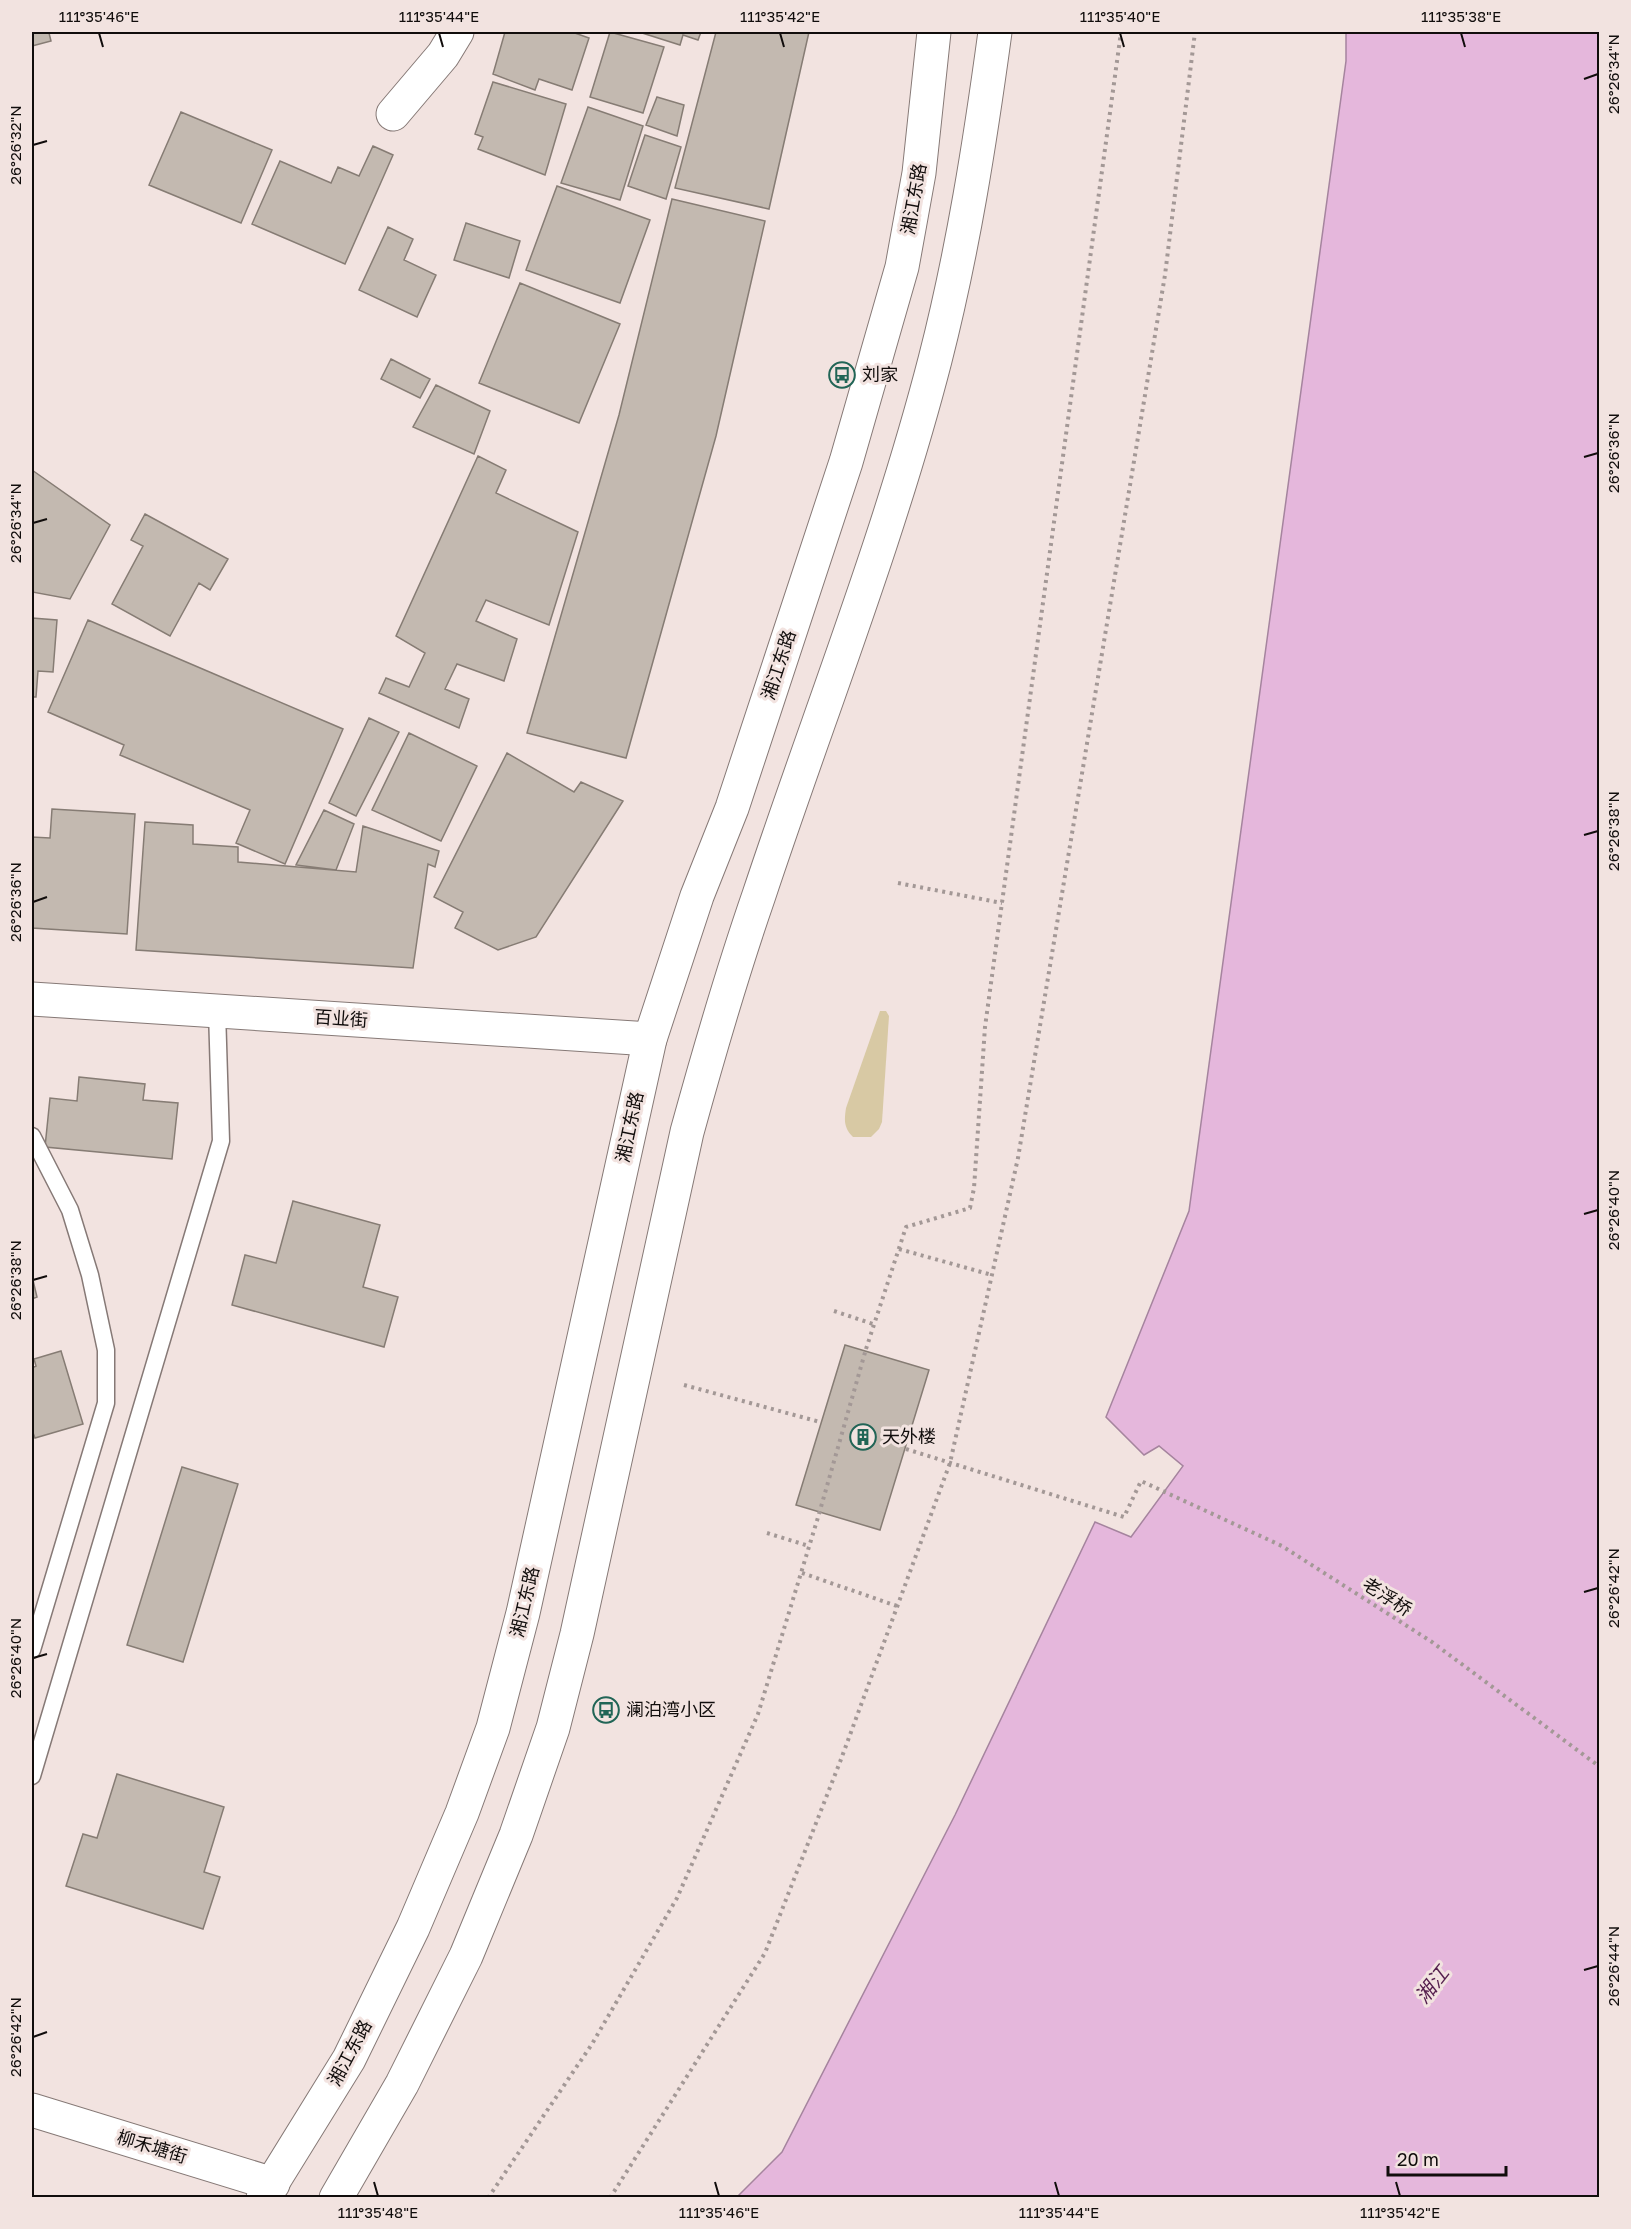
<svg xmlns="http://www.w3.org/2000/svg" width="1631" height="2229" font-family="'Golos Text','Noto Sans SC',sans-serif">
<style>
.green{fill:#d8c9a4}
.water{fill:#e5b7dc;stroke:#a5849e;stroke-width:1.5}
.building{fill:#c3b9b0;stroke:#867c74;stroke-width:1.5}
.lines{fill:none;stroke-linecap:round;stroke-linejoin:round}
.service-casing{stroke:#867976;stroke-width:19}
.minor-casing{stroke:#867976;stroke-width:35}
.tertiary-casing{stroke:#867976;stroke-width:35}
.secondary-casing{stroke:#867976;stroke-width:35}
.path{stroke:#a39896;stroke-width:4;stroke-dasharray:3 4.5;stroke-linecap:butt}
.service{stroke:#fff;stroke-width:16}
.minor{stroke:#fff;stroke-width:33}
.tertiary{stroke:#fff;stroke-width:33}
.secondary{stroke:#fff;stroke-width:33}
.path-bridge{stroke:#a39896;stroke-width:4;stroke-dasharray:3 4.5;stroke-linecap:butt}
.ticks{fill:none;stroke:#110d0c;stroke-width:2}
.labels{text-anchor:middle;stroke-width:6;stroke-linejoin:round;paint-order:stroke}
.street-label{font-size:18px;fill:#110d0c;stroke:#f2e3e0}
.poi-label{font-size:18px;fill:#110d0c;stroke:#f2e3e0;text-anchor:start}
.water-label{font-size:20px;font-style:italic;fill:#551f4e;stroke:#f2e3e0}
.neatline{fill:none;stroke:#110d0c;stroke-width:2}
.ticks-label{font-size:15px;text-anchor:middle;fill:#110d0c}
</style>
<rect width="100%" height="100%" fill="#f2e3e0"/>
<path class="green" d="M880 1011H886L889 1016 882 1122 879 1129 871 1137H853C844 1128 844 1121 846 1108Z"/>
<path class="water" d="M1346 32H1599V2197H737L782 2152 955 1815 1095 1522 1131 1537 1183 1466 1159 1446 1144 1455 1106 1417 1189 1211 1346 61Z"/>
<path class="building" d="M32 32H52L49 33 51 41 32 46Z
M505 32H572L589 38 572 90 539 79 535 90 493 74Z
M610 32 664 47 643 113 590 97Z
M639 32H701L698 40 683 35 680 45Z
M716 32H809L769 209 675 188Z
M493 82 566 104 545 175 478 149 483 137 475 134Z
M657 97 684 105 677 136 646 125Z
M588 107 643 126 620 200 561 183Z
M181 112 272 150 241 223 149 185Z
M645 135 681 147 666 199 628 186Z
M373 146 393 155 345 264 252 224 280 161 331 183 338 167 359 176Z
M557 186 650 220 620 303 526 270Z
M672 199 765 221 716 436 626 758 527 733 619 415Z
M466 223 520 241 509 278 454 260Z
M388 227 413 239 404 260 436 275 417 317 359 290Z
M520 283 620 324 579 423 479 383Z
M391 359 430 379 420 398 381 379Z
M436 385 490 411 474 454 413 427Z
M478 456 506 470 496 493 578 532 549 625 486 600 476 621 517 639 504 681 457 664 445 689 469 699 459 728 379 693 386 678 409 687 425 653 396 636Z
M32 470 110 525 70 599 32 592Z
M145 514 228 559 210 590 199 583 170 636 112 604 143 546 131 540Z
M32 618 57 620 53 672 38 671 36 697H32Z
M88 620 343 729 285 864 236 843 250 810 120 755 124 745 48 712Z
M369 718 399 732 356 816 329 803Z
M409 733 477 766 441 841 372 810Z
M507 753 574 792 581 782 623 801 536 937 498 950 455 928 463 912 434 897Z
M52 809 135 814 127 934 32 928V837L50 838Z
M324 810 354 824 336 870 296 865Z
M145 822 193 825V844L238 847V862L356 872 363 826 439 851 435 867 428 864 413 968 136 950Z
M79 1077 145 1084 143 1100 178 1103 172 1159 45 1147 50 1098 77 1101Z
M293 1201 380 1225 363 1287 398 1297 384 1347 232 1305 245 1255 276 1263Z
M32 1276 37 1297 32 1299Z
M845 1345 929 1370 880 1530 796 1505Z
M61 1351 83 1424 35 1438 32 1430V1368L36 1366 34 1359Z
M182 1467 238 1484 183 1662 127 1645Z
M117 1774 224 1807 204 1872 220 1877 203 1929 66 1886 83 1834 97 1838Z"/>
<g class="lines">
<g class="service-casing">
<path id="service" d="M32 1136 70 1210 90 1275 106 1350V1403L32 1650
M32 1776 221 1141 217 1011"/>
</g>
<g class="minor-casing">
<path id="minor" d="M393 114 443 55 457 32"/>
</g>
<g class="tertiary-casing">
<path id="tertiary" d="M32 999 650 1039
M32 2110 273 2184"/>
</g>
<g class="secondary-casing">
<path id="secondary" d="M263 2198 349 2059 413 1928 462 1813 493 1728 523 1613 650 1039 697 896 732 808 846 462 902 267 919 173 934 32
M336 2198 402 2084 466 1956 516 1835 553 1728 577 1634 687 1132C709 1052 732 973 759 895 818 717 888 542 935 360 963 251 980 142 995 32"/>
</g>
<path class="path" d="M898 883 1002 903
M899 1249 992 1275
M834 1311 873 1324
M866 1349 906 1227 970 1208 974 1188 985 1027 1121 32
M684 1385 820 1422
M906 1449 1124 1517 1141 1481 1282 1546 1432 1642 1600 1767
M767 1533 809 1546
M802 1573 897 1606
M488 2198 592 2044 677 1898 758 1714 819 1514
M610 2198 765 1953 840 1762 950 1463 1018 1158 1165 275 1195 32"/>
<use href="#service" class="service"/>
<use href="#minor" class="minor"/>
<use href="#tertiary" class="tertiary"/>
<use href="#secondary" class="secondary"/>
<path class="path-bridge" d="M819 1514 866 1349"/>
</g>
<path class="ticks" d="M99 33 103 47M439 33 443 47M780 33 784 47M1120 33 1124 47M1461 33 1465 47M1584 79 1598 74M33 145 47 141M1584 457 1598 453M33 523 47 519M1584 835 1598 831M33 902 47 897M1584 1214 1598 1210M33 1280 47 1276M1584 1592 1598 1588M33 1658 47 1654M1584 1970 1598 1966M33 2037 47 2032M374 2182 378 2196M715 2182 719 2196M1055 2182 1059 2196M1396 2182 1400 2196"/>
<defs>
<g id="bus-ring" transform="scale(1.35)"><circle r="9.5" fill="#f2e3e0" stroke="#216556" stroke-width="1.5"/><path d="M-5-6H5V4H4V6H2V4H-2V6H-4V4H-5ZM-3.5-4V0h7V-4ZM-3.5 1.2v1.5H-2V1.2ZM2 1.2v1.5H3.5V1.2Z" fill="#216556"/></g>
<g id="building-ring" transform="scale(1.35)"><circle r="9.5" fill="#f2e3e0" stroke="#216556" stroke-width="1.5"/><path d="M-4-6H4V6H1V3H-1V6H-4ZM-2.5-4.3h1.7v1.8h-1.7ZM.8-4.3h1.7v1.8H.8ZM-2.5-1h1.7V.8h-1.7ZM.8-1h1.7V.8H.8Z" fill="#216556"/></g>
</defs>
<g fill-rule="evenodd">
<use href="#bus-ring" x="842" y="375"/>
<use href="#building-ring" x="863" y="1437"/>
<use href="#bus-ring" x="606" y="1710"/>
</g>
<g class="labels">
<g class="street-label">
<text transform="translate(914 199) rotate(-80)" y="6">湘江东路</text>
<text transform="translate(779 665) rotate(-72)" y="6">湘江东路</text>
<text transform="translate(341 1019) rotate(4)" y="6">百业街</text>
<text transform="translate(630 1127) rotate(-78)" y="6">湘江东路</text>
<text transform="translate(1387 1597) rotate(33)" y="6">老浮桥</text>
<text transform="translate(525 1602) rotate(-77)" y="6">湘江东路</text>
<text transform="translate(350 2053) rotate(-62)" y="6">湘江东路</text>
<text transform="translate(152 2147) rotate(17)" y="6">柳禾塘街</text>
</g>
<g class="poi-label">
<text x="862" y="381">刘家</text>
<text x="882" y="1443">天外楼</text>
<text x="626" y="1716">澜泊湾小区</text>
</g>
<g class="water-label">
<text transform="translate(1432 1985) rotate(-52)" y="7">湘江</text>
</g>
</g>
<rect width="1631" height="2229" fill="none" stroke="#f2e3e0" stroke-width="66"/>
<path d="M1388 2166v9h118v-9" fill="none" stroke="#110d0c" stroke-width="3"/>
<text x="1397" y="2166" font-size="18" fill="#110d0c" stroke="#f2e3e0" stroke-width="4.5" paint-order="stroke">20 m</text>
<rect x="33" y="33" width="1565" height="2163" class="neatline"/>
<g class="ticks-label">
<text x="99" y="22">111°35'46"E</text>
<text x="439" y="22">111°35'44"E</text>
<text x="780" y="22">111°35'42"E</text>
<text x="1120" y="22">111°35'40"E</text>
<text x="1461" y="22">111°35'38"E</text>
<text transform="translate(1614 74) rotate(-90)" y="5">26°26'34"N</text>
<text transform="translate(16 145) rotate(-90)" y="5">26°26'32"N</text>
<text transform="translate(1614 453) rotate(-90)" y="5">26°26'36"N</text>
<text transform="translate(16 523) rotate(-90)" y="5">26°26'34"N</text>
<text transform="translate(1614 831) rotate(-90)" y="5">26°26'38"N</text>
<text transform="translate(16 902) rotate(-90)" y="5">26°26'36"N</text>
<text transform="translate(1614 1210) rotate(-90)" y="5">26°26'40"N</text>
<text transform="translate(16 1280) rotate(-90)" y="5">26°26'38"N</text>
<text transform="translate(1614 1588) rotate(-90)" y="5">26°26'42"N</text>
<text transform="translate(16 1658) rotate(-90)" y="5">26°26'40"N</text>
<text transform="translate(1614 1966) rotate(-90)" y="5">26°26'44"N</text>
<text transform="translate(16 2037) rotate(-90)" y="5">26°26'42"N</text>
<text x="378" y="2218">111°35'48"E</text>
<text x="719" y="2218">111°35'46"E</text>
<text x="1059" y="2218">111°35'44"E</text>
<text x="1400" y="2218">111°35'42"E</text>
</g>
</svg>
